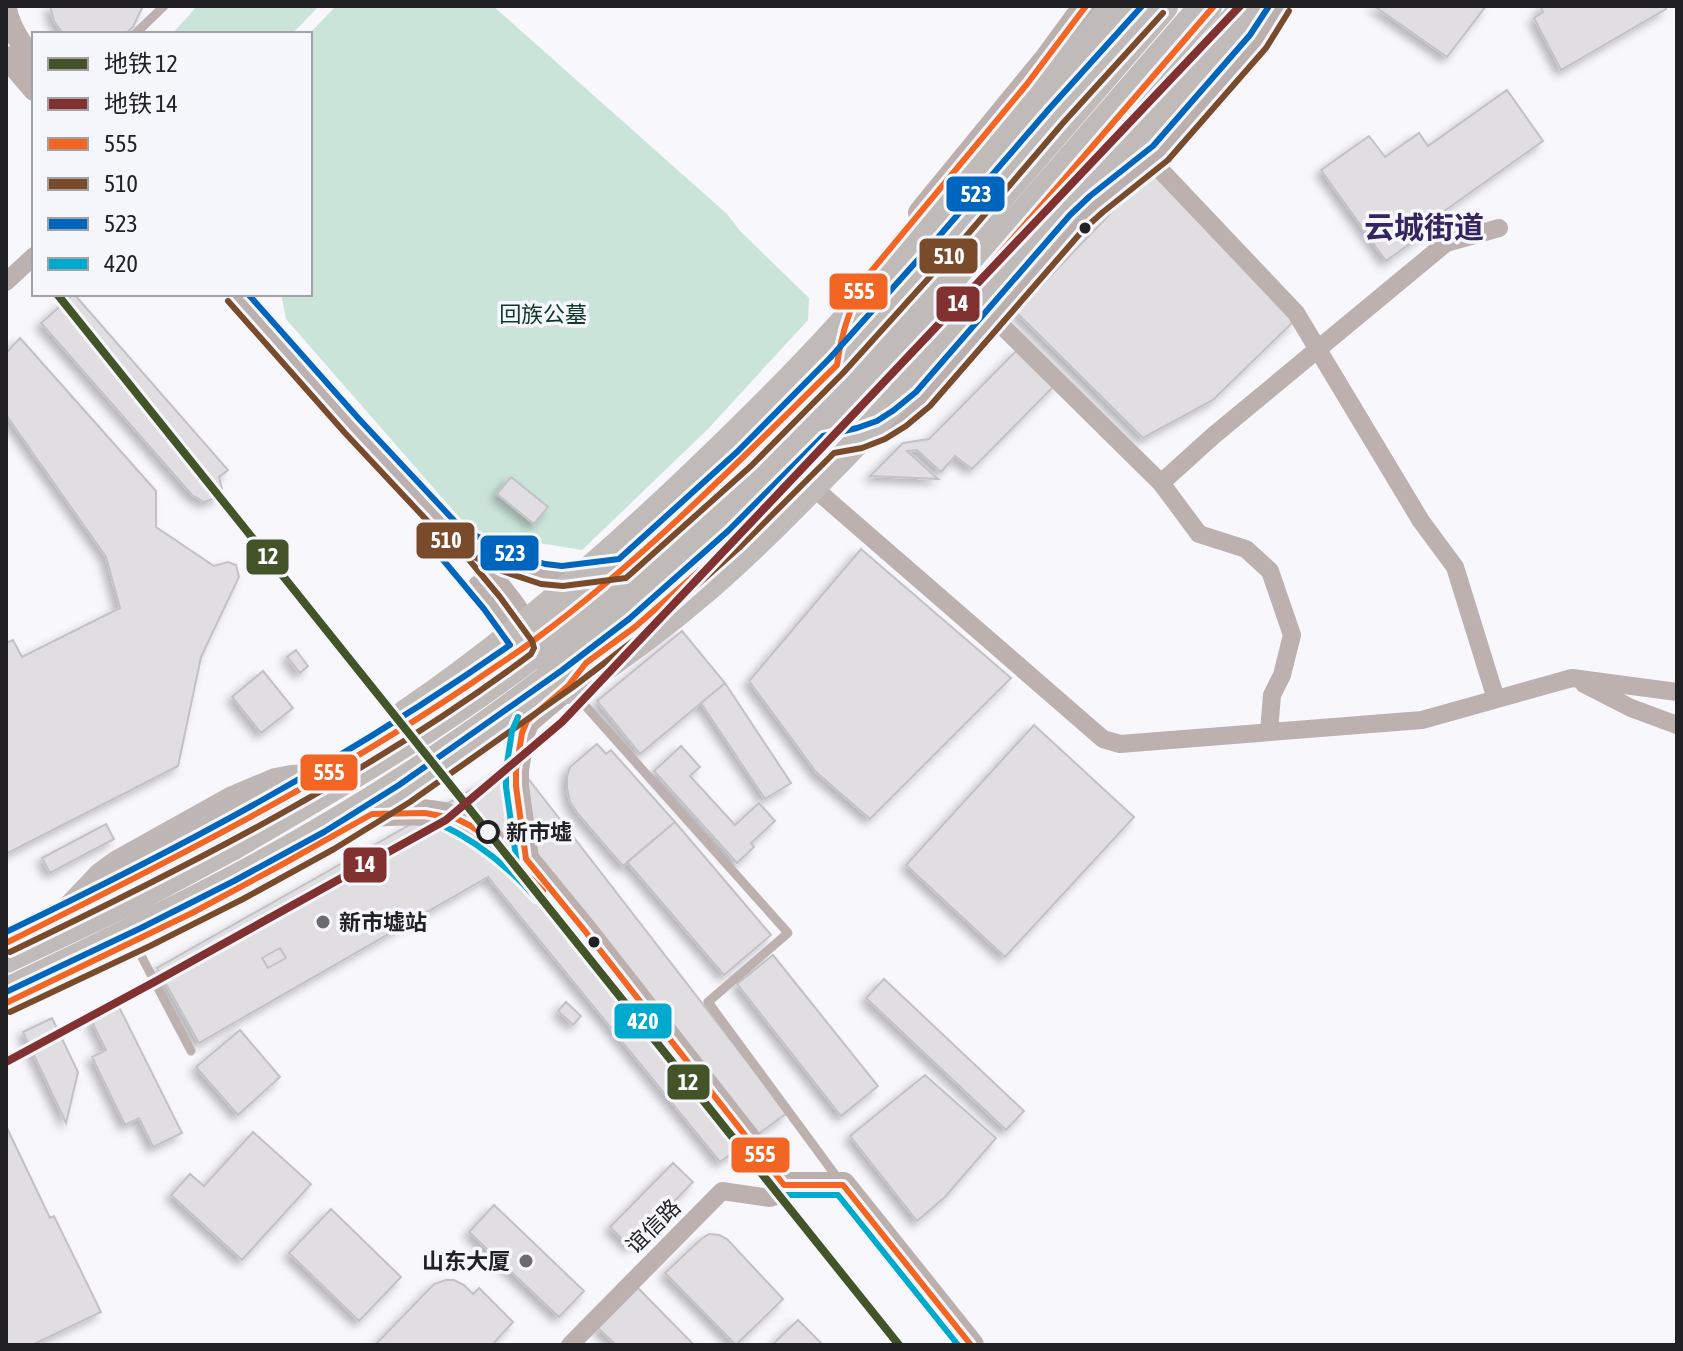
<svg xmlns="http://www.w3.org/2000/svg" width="1683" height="1351" font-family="'Asap Condensed','Noto Sans SC',sans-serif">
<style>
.green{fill:#cbe4d9}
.building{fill:#e0dee1;stroke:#c2c1c3;stroke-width:2;filter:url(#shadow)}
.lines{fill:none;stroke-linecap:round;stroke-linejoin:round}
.service{stroke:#bcb1af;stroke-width:9}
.minor{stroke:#bcb1af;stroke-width:18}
.tertiary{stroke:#bcb1af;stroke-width:22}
.secondary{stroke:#bbb0ae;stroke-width:26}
.trunk{stroke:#beb7b5;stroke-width:30}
.motorway{stroke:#c0bbb9;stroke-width:32}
.motorway-bridge{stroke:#c0bbb9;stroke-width:32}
.bus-1-casing{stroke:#f6f6fd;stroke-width:12}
.bus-2-casing{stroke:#f6f6fd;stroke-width:12}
.bus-3-casing{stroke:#f6f6fd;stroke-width:12}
.bus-4-casing{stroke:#f6f6fd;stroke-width:12}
.bus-1{stroke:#f26522;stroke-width:6}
.bus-2{stroke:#7a4b2a;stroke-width:6}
.bus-3{stroke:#0065bd;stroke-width:6}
.bus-4{stroke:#00a9ce;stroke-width:6}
.metro-1-casing{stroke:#f6f6fd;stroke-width:14}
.metro-2-casing{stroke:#f6f6fd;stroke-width:14}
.metro-1{stroke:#435428;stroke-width:8}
.metro-2{stroke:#81312f;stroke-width:8}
.bus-dot{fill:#212124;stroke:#f6f6fd;stroke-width:3}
.stop-dot{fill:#f6f6fd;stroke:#212124;stroke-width:4}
.poi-dot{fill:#6c6c70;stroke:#f6f6fd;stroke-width:3}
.labels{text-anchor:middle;stroke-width:7;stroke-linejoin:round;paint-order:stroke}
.park-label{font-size:22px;fill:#0f3826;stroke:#f6f6fd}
.stop-label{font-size:22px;font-weight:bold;fill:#212124;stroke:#f6f6fd;text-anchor:start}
.poi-label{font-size:22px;font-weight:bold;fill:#212124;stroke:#f6f6fd;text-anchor:start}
.street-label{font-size:22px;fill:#212124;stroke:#f6f6fd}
.district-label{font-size:30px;font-weight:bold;fill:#35245f;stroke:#f6f6fd}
.line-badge{stroke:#f6f6fd;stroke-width:3}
.badge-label{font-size:22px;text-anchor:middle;font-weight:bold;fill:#fff}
</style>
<defs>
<filter id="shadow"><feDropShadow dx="-5" dy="5" stdDeviation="4" flood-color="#0004"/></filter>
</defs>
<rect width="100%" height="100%" fill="#f7f7fc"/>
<path class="green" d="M197 6H319L292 34H172Z
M336 6H493L727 214 741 232 809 298 808 320 707 430 582 550 472 532 286 319 281 294H310L309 34Z"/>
<path class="building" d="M50 6H143L133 27 125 34H63L54 21Z
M1374 6H1486L1447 57Z
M1540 6H1665L1666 9 1561 70 1534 18 1543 12Z
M1507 90 1543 141 1433 219 1436 225 1386 261 1321 170 1369 136 1385 157 1419 133 1428 146Z
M1153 174 1294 321 1213 400 1143 438 1016 312 1130 193Z
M74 294 228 470 219 477 222 489 216 498 204 502 192 495 41 323Z
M20 338 156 491V527L214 566 228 562 236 565 239 577 201 657 178 766 6 854V643L13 640 22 657 120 608 106 557 6 415V353Z
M1018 349 1057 383 972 469 955 456 941 472 917 450 907 451 938 479 870 476 903 443 929 439Z
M511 477 548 507 534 524 497 494Z
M861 549 1011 678 870 819 816 772 749 681Z
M682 631 725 683 640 754 597 701Z
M296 650 308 666 300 673 287 657Z
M263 671 293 708 261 733 232 697Z
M725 683 791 783 765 799 701 703Z
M1034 725 1134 817 1005 957 906 865Z
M597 744 606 754 611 750 675 822 623 866 578 814 570 802 567 788V776L570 767Z
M681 746 700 767 690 776 735 825 759 803 775 821 751 843 754 847 737 863 654 771Z
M517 764 787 1113 720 1162 488 877 199 1043 157 968Z
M675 822 771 935 724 975 627 862Z
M106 824 114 839 50 873 42 858Z
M280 948 286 958 268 968 262 958Z
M773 955 878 1086 841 1116 737 984Z
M884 979 1024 1111 1006 1130 866 998Z
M566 1002 581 1016 573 1025 558 1011Z
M119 1007 182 1133 153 1147 139 1118 125 1125 92 1057 106 1050 91 1020Z
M52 1018 78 1072 66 1123 23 1032Z
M240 1030 280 1077 238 1115 196 1067Z
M925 1075 996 1138 945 1197 917 1221 850 1136Z
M6 1126 50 1218 54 1216 101 1312 32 1345H6Z
M253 1132 311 1184 242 1260 171 1195 190 1174 204 1186Z
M673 1163 693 1182 630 1247 610 1227Z
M494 1205 584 1291 559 1317 469 1232Z
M331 1209 401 1277 359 1321 289 1253Z
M709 1234 719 1235 727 1239 783 1299 736 1345 665 1273 701 1239Z
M446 1280H454L464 1285 473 1294 479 1288 513 1322 492 1345H375L434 1284Z
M638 1288 694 1345H616L598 1328Z
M798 1320 823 1345H772Z"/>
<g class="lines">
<path class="service" d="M135 34 164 6
M573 692 788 933 708 1002 839 1180
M134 942 191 1051"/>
<path class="minor" d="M1151 160 1296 313 1421 521 1455 567 1496 699
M6 282 34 256
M994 318 1161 483 1199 534 1246 549 1270 571 1292 635 1282 675 1272 695 1269 732
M807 482 1103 739 1120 744 1422 720 1572 678 1677 692
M1161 483 1213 436 1446 243 1499 228
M1584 684 1631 708 1677 725
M570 1345 722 1191 770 1198 782 1194 784 1185"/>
<path class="tertiary" d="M6 9C10 29 22 45 34 61
M6 57 34 90
M235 294C276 342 318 389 361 435 386 461 411 488 436 515 478 560 544 626 553 689
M467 542C510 566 540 579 590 573
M479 586 520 642"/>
<path class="secondary" d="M921 213 1048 58 1086 6
M864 437C912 423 957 361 989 324 1018 290 1048 256 1077 222L1096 204 1160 153 1258 41 1281 6
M579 672 568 686 527 721 522 733 516 770V786L526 859 585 931 784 1185H843L971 1345
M372 814C393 813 428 810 447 816 479 827 510 852 532 878"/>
<path class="trunk" d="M67 914 102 877 120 864 233 801 276 783 292 780 322 778"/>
<path class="motorway" d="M984 163 1118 6
M1076 195 1174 94 1248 6
M6 957 138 895 231 845"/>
<path class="motorway-bridge" d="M570 688C617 657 663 623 706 586 751 547 794 503 836 460 919 375 998 286 1076 195
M407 715C509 646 603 564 692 479 740 433 788 386 833 337 885 281 934 221 984 163
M231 845C346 778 456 714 560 631 788 451 973 225 1162 6
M6 994C75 961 144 928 212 893 326 834 437 765 539 688 577 660 613 628 649 598 855 420 1028 210 1206 6"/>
<g class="bus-1-casing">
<path id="bus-1" d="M6 943C166 863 323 784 472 683 493 668 516 654 537 638 646 557 740 460 837 365 842 331 849 311 864 280L1027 84 1086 6
M6 1003 192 913 283 864 372 814 425 813 457 819 471 826 498 845 543 891
M971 1345 843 1185H784L585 931 526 859 516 786V770L522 733 527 721 568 686 586 663 635 627 706 565 752 522 829 444 958 302 1214 6"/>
</g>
<g class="bus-2-casing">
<path id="bus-2" d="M228 301 345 433 449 544 502 571 541 584 563 586 626 578 751 466 844 372 956 248 1063 123 1163 13
M10 952C189 866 372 773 531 654L534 648 532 641 500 597 445 531
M10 1012 150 946 243 899 334 849 410 802 573 687 641 635 741 546 834 453 862 448 885 439 906 426 930 406 1084 229 1103 212 1168 160 1266 48 1289 11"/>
</g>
<g class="bus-3-casing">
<path id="bus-3" d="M248 294 359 419 461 528 510 553 545 564 562 566 619 559 737 452 830 358 941 234 1049 109 1142 6
M6 932C183 847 349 758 510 645L484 609 429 543
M6 992 141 928 234 881 324 832 399 785 561 671 629 619 728 531 823 436 857 428 877 421 894 410 916 392 1070 215 1090 196 1153 146 1250 35 1269 6"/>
</g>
<g class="bus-4-casing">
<path id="bus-4" d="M518 717 512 731 506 770V787L517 864 577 937 777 1192 784 1195H838L958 1345
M440 824C478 842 508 866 536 898"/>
</g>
<use href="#bus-1" class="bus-1"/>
<use href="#bus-2" class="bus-2"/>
<use href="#bus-3" class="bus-3"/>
<use href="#bus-4" class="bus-4"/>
<g class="metro-1-casing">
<path id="metro-1" d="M57 294 899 1345"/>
</g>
<g class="metro-2-casing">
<path id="metro-2" d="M6 1062 158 980 446 820 562 722 1240 6"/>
</g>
<use href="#metro-1" class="metro-1"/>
<use href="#metro-2" class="metro-2"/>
</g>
<g class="bus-dot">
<circle cx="1085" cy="228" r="7"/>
<circle cx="594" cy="942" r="7"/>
</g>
<circle class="stop-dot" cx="488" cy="832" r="10"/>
<g class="poi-dot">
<circle cx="323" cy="922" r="8"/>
<circle cx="526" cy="1261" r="8"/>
</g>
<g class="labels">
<g class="park-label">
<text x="543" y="322">回族公墓</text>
</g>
<g class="stop-label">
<text x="506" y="840">新市墟</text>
</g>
<g class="poi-label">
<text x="339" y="930">新市墟站</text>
<text x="510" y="1269" text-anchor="end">山东大厦</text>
</g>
<g class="street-label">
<text transform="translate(653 1226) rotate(-45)" y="8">谊信路</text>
</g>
<g class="district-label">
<text x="1424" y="238">云城街道</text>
</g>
</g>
<g class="line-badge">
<rect x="945" y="175" width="61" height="38" rx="8" fill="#0065bd"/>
<rect x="918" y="237" width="61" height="38" rx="8" fill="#7a4b2a"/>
<rect x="828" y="272" width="61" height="39" rx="8" fill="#f26522"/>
<rect x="935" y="285" width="46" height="38" rx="8" fill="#81312f"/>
<rect x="415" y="521" width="61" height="39" rx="8" fill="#7a4b2a"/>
<rect x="479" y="534" width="61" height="38" rx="8" fill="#0065bd"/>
<rect x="245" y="538" width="45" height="38" rx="8" fill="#435428"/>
<rect x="299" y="753" width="60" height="39" rx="8" fill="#f26522"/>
<rect x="342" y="846" width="46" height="38" rx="8" fill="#81312f"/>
<rect x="613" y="1002" width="60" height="38" rx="8" fill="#00a9ce"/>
<rect x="666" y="1063" width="45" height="38" rx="8" fill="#435428"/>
<rect x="730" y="1136" width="61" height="38" rx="8" fill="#f26522"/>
</g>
<g class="badge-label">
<text x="976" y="202">523</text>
<text x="949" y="264">510</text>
<text x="859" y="299">555</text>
<text x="958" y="311">14</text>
<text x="446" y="548">510</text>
<text x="510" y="561">523</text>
<text x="268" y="564">12</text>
<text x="329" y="780">555</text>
<text x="365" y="872">14</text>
<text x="643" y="1029">420</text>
<text x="688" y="1090">12</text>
<text x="760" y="1162">555</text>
</g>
<rect width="1683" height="1351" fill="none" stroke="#212124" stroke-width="16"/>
<rect x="32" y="32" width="280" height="264" fill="#f6f6fd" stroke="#a1a1a6" stroke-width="2"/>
<rect x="48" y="58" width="40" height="12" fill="#435428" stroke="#a1a1a6" stroke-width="2"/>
<text x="104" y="72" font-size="24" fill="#212124">地铁 12</text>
<rect x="48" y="98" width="40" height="12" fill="#81312f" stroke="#a1a1a6" stroke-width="2"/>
<text x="104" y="112" font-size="24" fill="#212124">地铁 14</text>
<rect x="48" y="138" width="40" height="12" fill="#f26522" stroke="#a1a1a6" stroke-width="2"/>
<text x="104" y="152" font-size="24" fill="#212124">555</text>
<rect x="48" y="178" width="40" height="12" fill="#7a4b2a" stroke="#a1a1a6" stroke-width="2"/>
<text x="104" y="192" font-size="24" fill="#212124">510</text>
<rect x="48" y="218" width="40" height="12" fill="#0065bd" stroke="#a1a1a6" stroke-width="2"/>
<text x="104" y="232" font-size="24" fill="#212124">523</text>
<rect x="48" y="258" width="40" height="12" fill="#00a9ce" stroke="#a1a1a6" stroke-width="2"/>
<text x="104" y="272" font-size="24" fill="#212124">420</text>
</svg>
